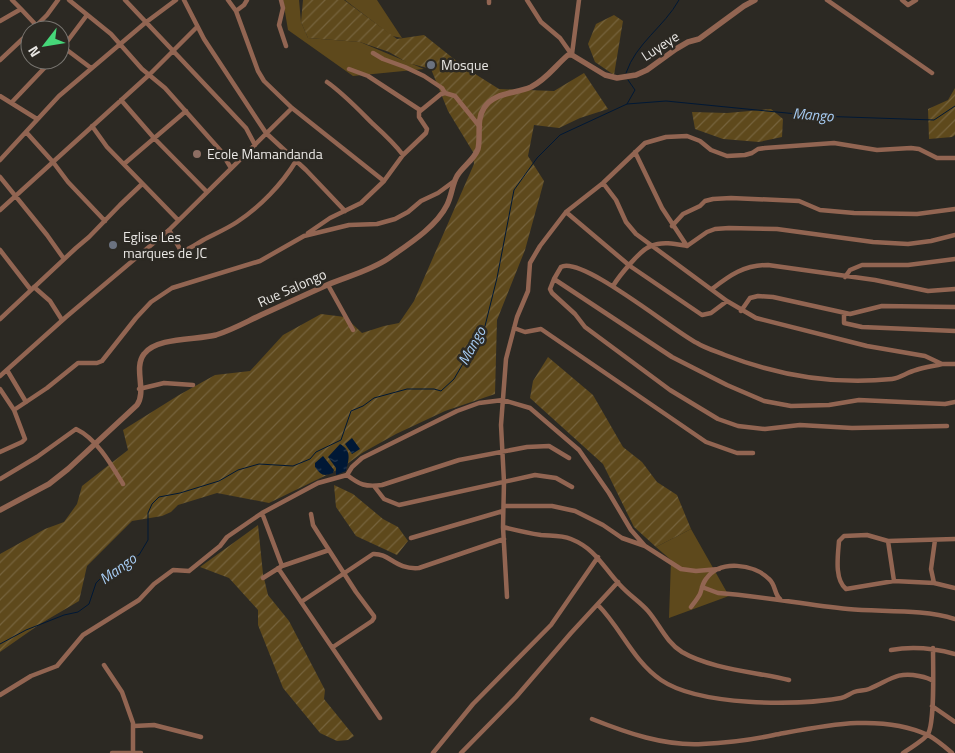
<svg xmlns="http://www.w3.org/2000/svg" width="955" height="753" font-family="'Titillium Web',sans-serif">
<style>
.green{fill:#5e491c}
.garden{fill:url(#garden-furrows)}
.water{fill:url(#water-ripples)}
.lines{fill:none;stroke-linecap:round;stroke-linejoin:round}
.stream{stroke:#001835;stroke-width:1}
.minor{stroke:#926552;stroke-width:4.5}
.tertiary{stroke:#926552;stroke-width:5.5}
.worship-dot{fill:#6b7280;stroke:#2c2923;stroke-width:2}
.education-dot{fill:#8d6e63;stroke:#2c2923;stroke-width:2}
.labels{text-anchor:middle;stroke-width:5;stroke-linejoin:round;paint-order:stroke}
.street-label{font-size:14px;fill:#e9e7e4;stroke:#2c2923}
.poi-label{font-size:14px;fill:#e9e7e4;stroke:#2c2923;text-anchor:start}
.water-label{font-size:15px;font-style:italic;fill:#a7ccf3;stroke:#2c2923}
</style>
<defs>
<pattern id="garden-furrows" width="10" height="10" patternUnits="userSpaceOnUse" patternTransform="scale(1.25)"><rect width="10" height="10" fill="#5e491c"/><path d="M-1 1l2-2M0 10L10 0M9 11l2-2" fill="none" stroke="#75633d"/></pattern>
<pattern id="water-ripples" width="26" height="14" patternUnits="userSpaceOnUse" patternTransform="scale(1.25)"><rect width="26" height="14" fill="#001835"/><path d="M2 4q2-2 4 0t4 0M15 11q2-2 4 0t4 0" fill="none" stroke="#253a52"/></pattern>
</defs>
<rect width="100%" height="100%" fill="#2c2923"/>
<path class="green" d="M283 0H299L301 22 308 38 360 42 424 69 353 76 288 30Z
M345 0H377L402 38 392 36Z
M691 529 729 596 669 618 671 560 656 547Z"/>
<path class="garden" d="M303 0H344L397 39 424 35 464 67 499 89 554 91 584 73 608 109 580 118 559 128 534 125 528 156 544 181 525 250 497 320 495 394 445 411 396 434 362 453 343 467 269 503 217 493 178 505 171 512 162 516 132 521 87 566 79 601 40 624 0 652V554L45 529 64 522 77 504 82 486 128 450 123 430 179 395 215 375 250 371 283 335 321 314 345 317 362 333 384 326 399 323 414 301 474 164 473 152 448 111 431 69 408 63 389 52 360 42 308 38 301 22Z
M614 15 623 21 614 75 595 62 588 44 596 24Z
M955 88V135L952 137 929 139 928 109 948 100Z
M771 109 783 119 782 137 759 142 723 139 695 129 692 112 727 113Z
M548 357 593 395 623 447 642 462 657 482 677 495 691 529 656 547 634 527 603 464 530 398 533 381Z
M334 485 353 494 383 519 398 527 408 541 397 555 356 536 336 507Z
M258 525 263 574 268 595 289 621 325 690 324 699 354 736 348 740 337 741 320 733 283 688 258 625V610L229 578 200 567Z"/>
<path class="water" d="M352 438 360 449 352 454 345 444Z
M340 444C352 451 349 459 346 471L336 475V468L328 457Z
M323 456 334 470 333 473C323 477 321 475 315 467V463Z"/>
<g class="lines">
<path class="stream" d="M626 73C636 43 664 27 679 0
M627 104 635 90 628 80
M0 644 26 630 64 615 78 612 89 604 96 583 105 574 139 555 148 540V513L152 504 159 497 180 493 219 481 238 470 259 464 293 466 310 459 316 452 341 440 351 411 363 406 374 398 407 389H434L441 391 454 379 485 326 497 278 514 190 537 158 560 135 627 104 666 101 817 116 934 120 955 106"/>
<path class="minor" d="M12 0 21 9
M69 0 111 34 142 69 165 88 220 150 231 168
M125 0 246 128 255 145
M184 0 204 39 266 133 306 170 345 211
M228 0 236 11 244 5 247 0
M281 0 283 8 279 25 286 46
M527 0 541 22 560 38 572 55
M827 0 932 73
M902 0 908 5 916 0
M489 3V0
M236 11 258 71 264 81 292 108 384 181
M0 21 21 9 36 25
M32 30 47 15 58 0
M63 47 91 68
M60 51 87 15
M373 53 383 59 405 67 424 76 442 88 445 93 455 96 480 127
M572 54 579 0
M0 60 30 32
M349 69 368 76 420 110
M327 82C344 94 358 109 373 124 384 134 394 143 403 155
M0 96 37 119
M121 100 154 138 207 192
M12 102 52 60
M92 126 107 147 178 220
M26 132 53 162 68 182 105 221
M635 152 662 208 687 246
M0 160 59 96 145 23 176 0
M124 164 186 111
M0 177 47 235 64 259
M603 183 616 200 626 222 636 234 727 301 756 318 867 346 925 356 942 364H955
M0 210 150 74 197 27
M566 212 630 266 702 315 711 313 727 301
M672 226 683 214 700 206 705 201 713 199 731 198 799 201 820 210 854 213 917 214 955 209
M169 230 180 249 183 251C192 248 199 242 207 238 217 233 228 228 237 222 260 207 282 184 296 161
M308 233 330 218 361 203 384 181 403 155 426 133 427 129 419 117V112L441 94 445 93
M0 250 31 290
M845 277 850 270 862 265H908L955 259
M554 279 672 357 727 385 764 401 791 406 829 405 859 400 945 404 955 402
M328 285 353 330
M613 286C619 276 641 249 651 246 662 241 676 244 687 246L707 232 715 229 729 228 777 229 873 242 908 244 931 241 955 235
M34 287 50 301 62 320
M712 289C730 275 744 265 768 265L875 280 928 291 955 289
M741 311 750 298 758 296 773 297 850 314 882 306 955 307
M844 313V323L862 327 955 331
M0 319 76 248 89 237 120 205 142 184
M514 328 525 332 541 329 706 442 737 453H753
M942 364C934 366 925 367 916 370 908 372 900 378 892 379 835 385 777 375 725 355 715 351 705 348 697 343 673 331 581 255 561 267L554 279 550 289 552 293 575 314 585 327 670 390 718 419 738 426 765 429 800 425 852 428 947 426
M7 370 26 402
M0 376 66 317 169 230 292 108
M0 389 14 410 25 439 22 442 0 452
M139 389 164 383 193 385
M14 410 47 388 78 363H97L102 361 136 318 151 302 172 288 260 261 304 236 349 225 377 224 395 219 408 212 421 201 438 193 453 182
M347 475C360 485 365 487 382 485L459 460 527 447 549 446 569 458
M0 479 37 457 76 429C97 439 111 464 123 484
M374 486 384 499 399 505 535 475 556 478 572 487
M504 506H552L575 511 603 525 622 538 645 546
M262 513 282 566
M311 514 313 525 318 533 356 592 374 616V618L372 621 333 647
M503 527C515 530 528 533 541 535 551 536 561 535 571 539 596 549 603 567 620 585 629 595 640 602 648 611 660 625 666 642 682 652 711 669 756 672 789 680
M411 538 503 511
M955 539 888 541 867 535 844 536 839 541C838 555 834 579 846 589L894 581 934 583 955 588
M888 541 894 581
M278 568 380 718
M263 578 282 566 329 550
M934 583 931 569 935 540
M702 587 718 593C762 596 805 605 848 609 882 612 923 609 955 619
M507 597 503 527 504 482 501 425 506 359 517 317 528 291 530 263 540 246 566 212 603 183 645 143 666 137 687 136 700 141 711 150 727 156 745 155 752 153 758 149 765 148 834 143 877 150 911 148 919 149 937 158H955
M301 602 373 554C390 553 395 570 419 568L504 539
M598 605C621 628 633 661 661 680 699 706 797 706 841 698 846 697 849 694 854 692 859 690 864 691 869 689 889 681 896 671 919 676 924 677 929 678 933 681
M691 607C694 603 698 598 700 594 702 589 702 584 706 579 720 559 754 564 769 579 776 585 774 594 780 599
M891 650C914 646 933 648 955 654
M104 665 122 692 133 723V753
M0 695 31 676 57 666 83 635 139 600 154 584 173 570 189 571 220 546 227 537 262 513 318 483 347 475 352 467 362 458 457 411 479 403 503 400 530 408 579 450 609 493 631 530 645 546 681 569 696 571 719 569
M932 706 955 722
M592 719C627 733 664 746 702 744 726 743 751 740 774 735 823 726 880 713 928 735 937 740 944 746 952 753
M134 726 154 725 201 737
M112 753H141
M433 753 473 704 551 625 598 557
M461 753 516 697 571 633 618 582
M903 753C909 749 924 740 928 734 935 722 933 666 933 648"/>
<path class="tertiary" d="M0 510 49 484 68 469 137 405C147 391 133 368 144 354 156 337 197 340 216 335 232 330 246 322 261 315 283 305 305 295 327 285 348 276 370 271 389 258 409 244 436 227 447 205 452 195 452 185 457 176 463 166 474 160 478 149 481 136 476 120 484 108 494 92 515 94 531 87 547 79 555 66 568 55H572L605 75 617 78 636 75 647 70 676 49 688 42 699 39 744 6 755 0"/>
</g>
<g class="worship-dot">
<circle cx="431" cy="65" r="5"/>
<circle cx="113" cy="245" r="5"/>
</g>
<circle class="education-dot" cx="197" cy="154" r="5"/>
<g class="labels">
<g class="street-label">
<text transform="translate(660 46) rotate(-33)" y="5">Luyeye</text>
<text transform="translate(292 288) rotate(-24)" y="5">Rue Salongo</text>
</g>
<g class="poi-label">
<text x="441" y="70">Mosque</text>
<text x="207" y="159">Ecole Mamandanda</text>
<text x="123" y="242">Eglise Les<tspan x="123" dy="16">marques de JC</tspan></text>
</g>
<g class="water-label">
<text transform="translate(813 115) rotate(4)" y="5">Mango</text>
<text transform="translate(472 346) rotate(-61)" y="5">Mango</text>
<text transform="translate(118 569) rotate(-36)" y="5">Mango</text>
</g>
</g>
<g transform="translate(45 45) rotate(239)"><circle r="24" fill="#2c2923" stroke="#787570"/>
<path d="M0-4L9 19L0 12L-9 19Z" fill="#46d779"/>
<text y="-8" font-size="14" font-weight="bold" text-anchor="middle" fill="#e9e7e4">N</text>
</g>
</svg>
